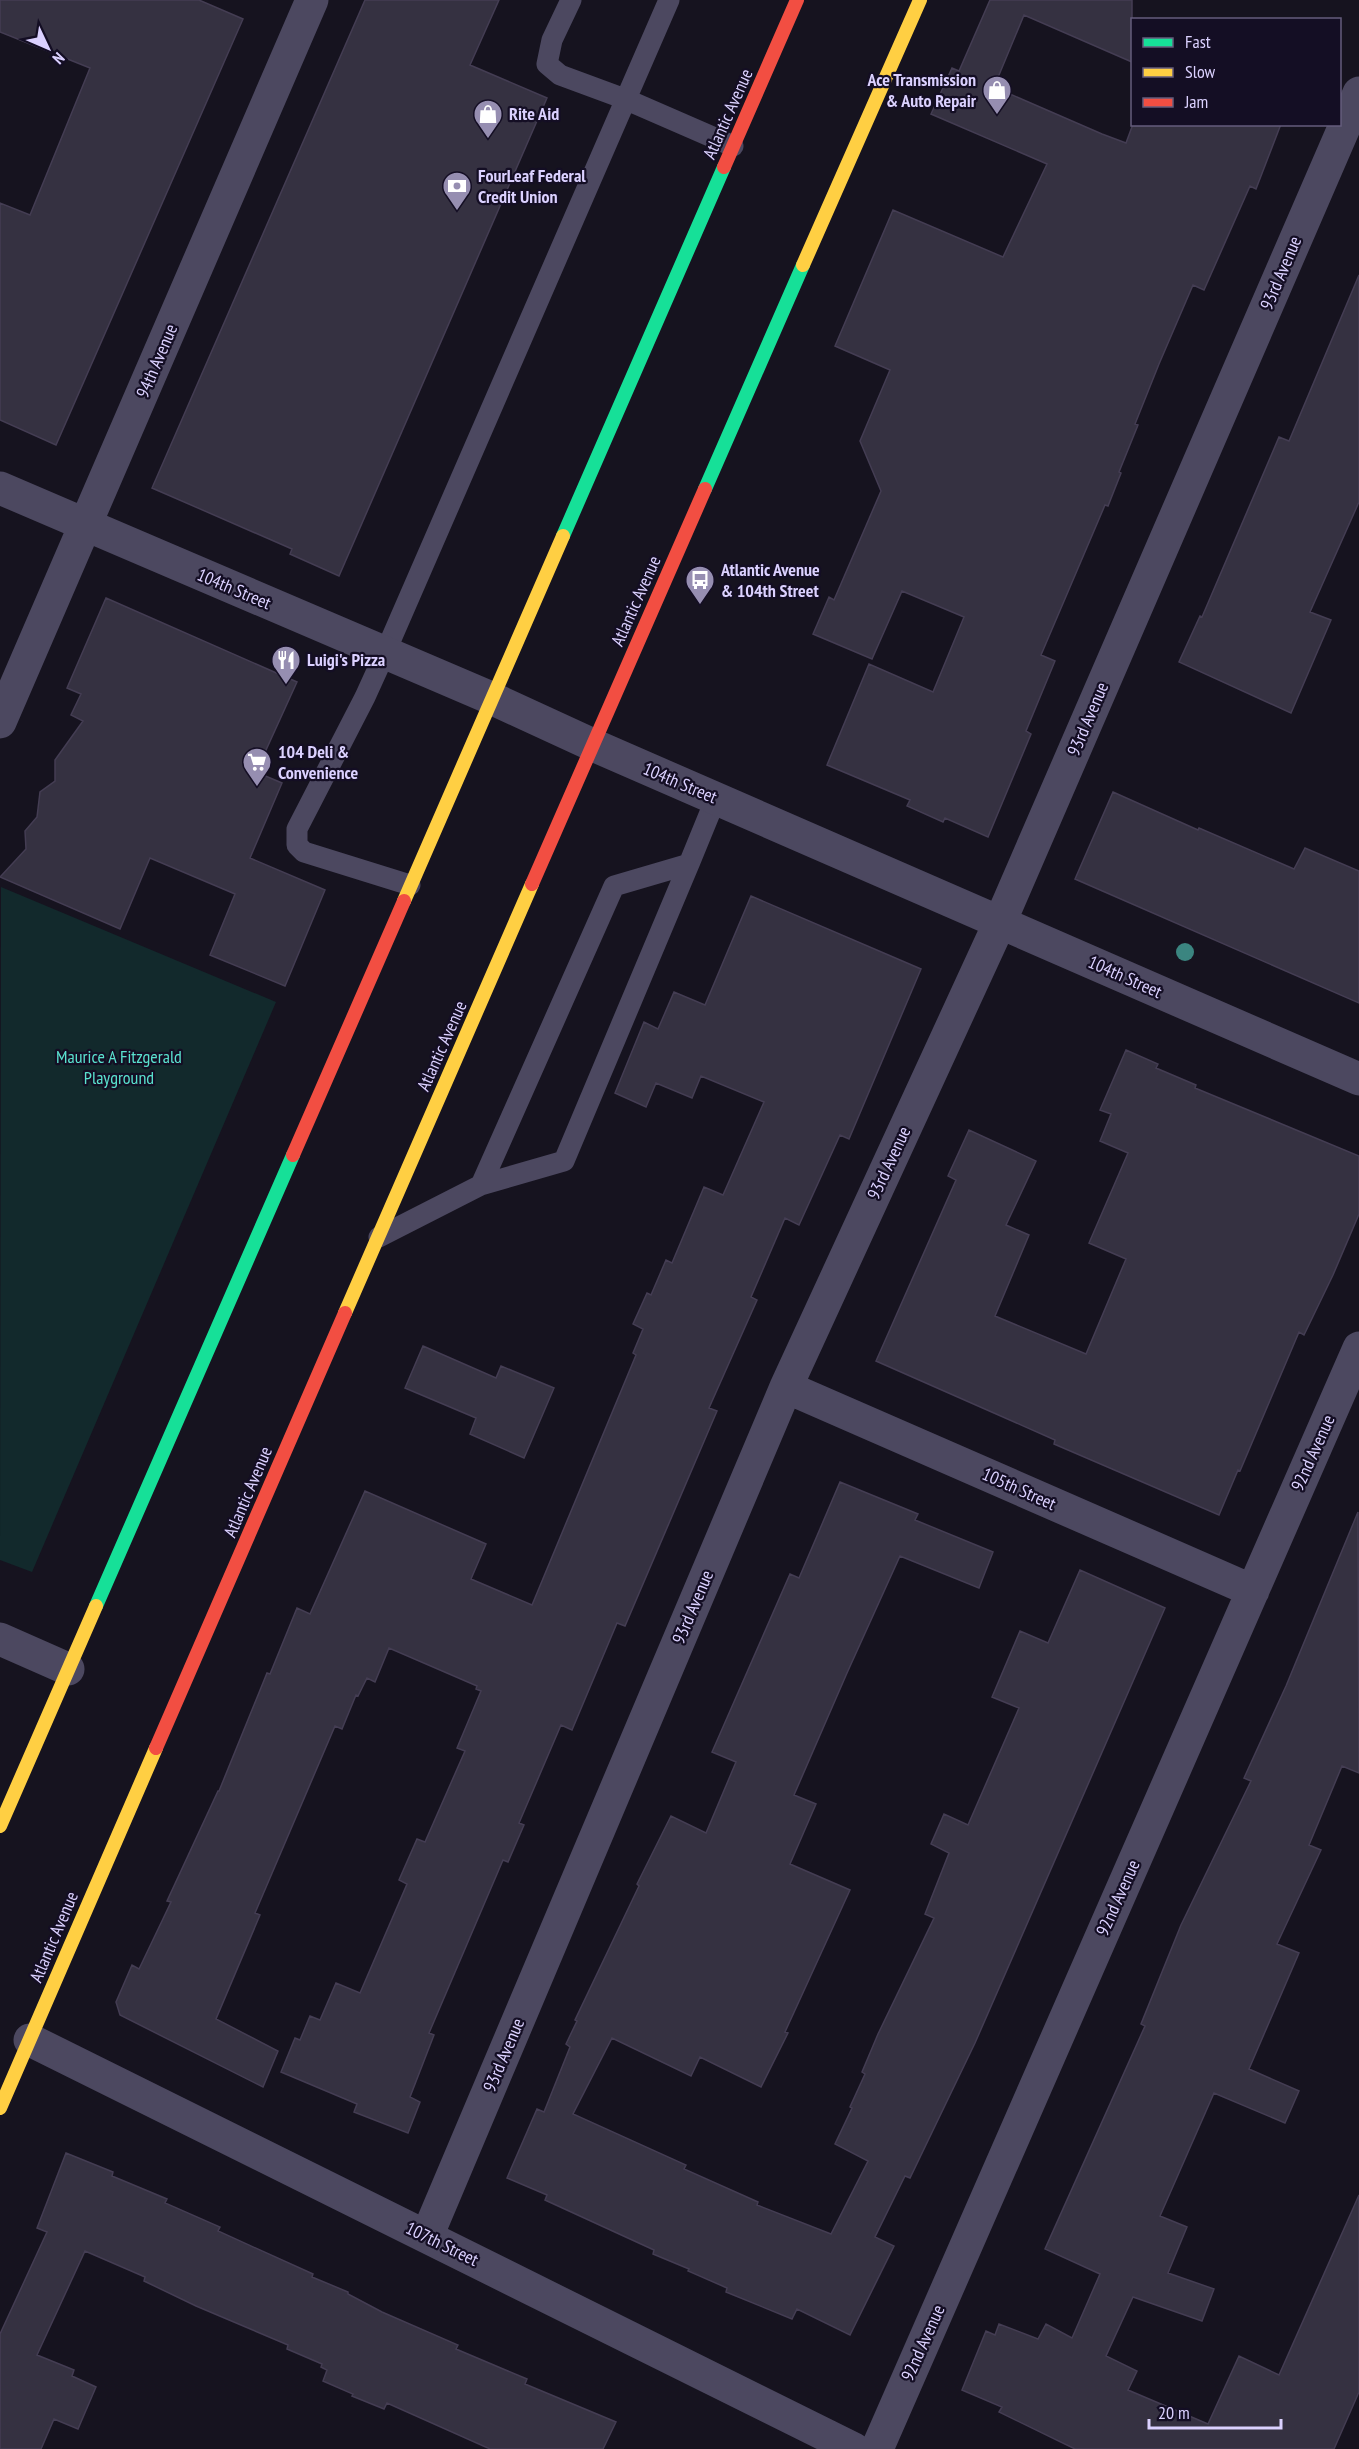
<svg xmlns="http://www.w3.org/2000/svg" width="1359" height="2449" font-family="'PT Sans Narrow',sans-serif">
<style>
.green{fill:#12292c}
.building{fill:#353141;stroke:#443d53;stroke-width:1.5}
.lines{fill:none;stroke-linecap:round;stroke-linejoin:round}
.lane{stroke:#4c4860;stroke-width:21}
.street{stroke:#4c4860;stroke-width:33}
.fast{stroke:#16e098;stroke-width:14}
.slow{stroke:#ffcf43;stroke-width:14}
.jam{stroke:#f24e42;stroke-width:14}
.tree{fill:#3b8580}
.labels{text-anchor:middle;stroke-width:4.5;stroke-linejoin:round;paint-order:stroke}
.poi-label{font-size:18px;font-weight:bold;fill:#dbd1ff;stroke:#140e24;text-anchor:start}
.street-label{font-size:18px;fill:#dbd1ff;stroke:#140e24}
.park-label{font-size:18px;fill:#5ae2cf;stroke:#140e24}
</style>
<rect width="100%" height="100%" fill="#16131f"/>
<path class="green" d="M1 887 276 1002 32 1572 0 1560Z"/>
<path class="building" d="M0 0H199L243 19 56 445 0 420V203L30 215 90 68 0 32Z
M365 0H499L470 65 547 98 339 576 290 554 292 549 152 488Z
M990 0H1132V62L1024 15 994 87 1102 134 1126 143 1133 124H1281L1256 189 1250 186 1204 290 1193 285 1159 364 1135 424 1138 425 1119 472 1121 473 1108 506 1105 505 1041 655 1055 661 1026 731 1031 734 988 837 945 818 943 822 907 806 910 800 827 765 869 664 933 692 964 617 902 591 872 659 813 634 829 597 834 600 881 491 860 441 890 370 835 346 893 210 1003 257 1047 164 931 114 952 68 959 71Z
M1359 275V502L1310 612 1331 620 1291 713 1179 662 1200 616 1202 617 1279 437 1289 441Z
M106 598 297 682 256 772 282 783 250 858 325 890 285 986 210 955 235 894 150 858 120 929 0 877 26 849 25 831 37 817 40 792 55 781V760L83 721 71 715 81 694 67 688Z
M1113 792 1198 830 1199 828 1294 869 1305 848 1359 871V1003L1075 879Z
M751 896 921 969 849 1139 840 1135 799 1225 785 1218 751 1297 757 1300 709 1408 717 1411 625 1626 617 1623 572 1730 561 1725 519 1823 524 1825 508 1862 503 1860 429 2033 434 2035 410 2097 420 2102 408 2133 354 2112 357 2104 281 2072 295 2038 300 2040 310 2016 320 2020 336 1983 360 1993 407 1884 399 1880 417 1839 425 1842 465 1751 457 1748 481 1691 476 1689 477 1686 389 1648 375 1682 367 1678 358 1696 356 1695 342 1729 335 1726 255 1913 260 1915 216 2019 278 2051 263 2087 120 2015 116 2002 132 1965 139 1969 171 1902 167 1901 218 1791H219L267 1673 270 1674 297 1608 310 1614 365 1491 486 1544 471 1579 532 1605 636 1355 633 1353 643 1329 633 1324 647 1293 651 1295 666 1260 672 1263 704 1187 723 1195 764 1102 701 1076 692 1098 656 1083 646 1107 615 1093 644 1022 658 1029 674 992 705 1005Z
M1126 1050 1158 1064 1156 1068 1196 1085 1195 1088 1359 1156V1214L1333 1275 1304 1335 1299 1332 1240 1471 1238 1470 1219 1515 1054 1444 1055 1440 876 1361 956 1180 948 1176 969 1130 1036 1161 1006 1225 1029 1235 995 1316 1086 1354 1126 1259 1089 1243 1128 1153 1100 1141 1111 1114 1100 1110Z
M423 1346 496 1378 501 1366 554 1388 524 1458 470 1434 476 1418 405 1388Z
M840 1482 918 1514 915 1520 993 1552 979 1588 900 1556 847 1673 794 1795 816 1804 790 1864 850 1890 785 2032 788 2033 761 2087 700 2057 691 2076 612 2038 573 2114 686 2165 684 2169 758 2202 757 2205 831 2234 868 2161 835 2144 852 2108 850 2107 865 2074 862 2072 878 2034 934 1918 925 1914 949 1853 931 1844 944 1814 968 1825 1019 1708 992 1697 1020 1631 1048 1643 1080 1570 1165 1608 975 2043 910 2178 905 2176 875 2237 894 2246 850 2335 797 2309 792 2319 726 2292 727 2288 688 2271 689 2269 653 2254 654 2250 545 2200 547 2195 507 2178 537 2109 544 2112 570 2047 566 2044 577 2021 575 2020 639 1886 637 1884 671 1816 706 1833 736 1762 712 1752 790 1574 799 1578Z
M1358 1512 1359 1773 1342 1766 1309 1845 1321 1850 1277 1944 1299 1953 1249 2069 1299 2091 1285 2123 1214 2093 1160 2216 1187 2227 1168 2273 1214 2289 1202 2321 1133 2297 1106 2356 1137 2371 1128 2390 1208 2424 1239 2356 1279 2375 1359 2195V2392L1334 2449H1075L999 2412 1002 2407 962 2390 986 2331 995 2335 999 2324 1038 2339 1046 2324 1072 2338 1100 2274 1045 2249 1145 2026 1141 2024 1181 1925 1251 1781 1244 1778 1286 1686Z
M66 2153 113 2172 112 2176 167 2199 165 2203 220 2227 218 2231 313 2274 312 2277 348 2292V2294L382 2312 458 2345 456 2349 527 2379 525 2384 616 2422 603 2449H490L387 2403 384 2409 352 2396 353 2394 323 2381 327 2370 321 2367 322 2364 287 2349 288 2345 196 2306 144 2281 145 2277 85 2251 37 2355 74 2370 72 2376 96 2387 78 2429 54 2419 41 2449H0V2334L47 2232 37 2228Z"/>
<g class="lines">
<path class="lane" d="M571 0 552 40 547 64 560 75 625 99 733 146
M410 885 304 852 297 845V829L365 697 385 653 669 0
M481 1185 564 1161 689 864
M379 1237 481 1185 614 886 689 864 716 798"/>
<path class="street" d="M0 488 491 698 593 745 1359 1079
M0 722 312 0
M786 1387 1253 1591
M0 1639 68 1669
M30 2040 854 2449
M427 2236 786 1387 1000 922 1359 93
M877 2449 1359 1348"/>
<path class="fast" d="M705 489 803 265
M563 536 724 167
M96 1606 293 1155"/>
<path class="slow" d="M803 265 920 0
M404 901 563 536
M345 1313 532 884
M0 1826 96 1606
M0 2108 156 1748"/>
<path class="jam" d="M724 167 797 0
M532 884 705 489
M293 1155 404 901
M156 1748 345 1313"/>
</g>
<circle class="tree" cx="1185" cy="952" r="9"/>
<defs>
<g id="shop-pin" transform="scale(1.5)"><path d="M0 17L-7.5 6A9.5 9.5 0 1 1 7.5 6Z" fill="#968eb1" stroke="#140e24"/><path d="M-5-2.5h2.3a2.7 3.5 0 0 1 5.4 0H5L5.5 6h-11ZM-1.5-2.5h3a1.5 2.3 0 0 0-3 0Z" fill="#fff"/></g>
<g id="bank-pin" transform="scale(1.5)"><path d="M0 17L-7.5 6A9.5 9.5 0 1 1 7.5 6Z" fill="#968eb1" stroke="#140e24"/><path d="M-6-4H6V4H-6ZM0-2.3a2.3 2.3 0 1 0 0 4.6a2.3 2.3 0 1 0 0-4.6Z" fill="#fff"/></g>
<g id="bus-pin" transform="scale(1.5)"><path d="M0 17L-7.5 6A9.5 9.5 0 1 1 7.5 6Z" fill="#968eb1" stroke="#140e24"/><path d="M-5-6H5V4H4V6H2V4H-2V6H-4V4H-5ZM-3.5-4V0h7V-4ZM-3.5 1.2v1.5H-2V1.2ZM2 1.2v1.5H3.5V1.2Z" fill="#fff"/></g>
<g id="restaurant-pin" transform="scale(1.5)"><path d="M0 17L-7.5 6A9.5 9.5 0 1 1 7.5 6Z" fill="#968eb1" stroke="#140e24"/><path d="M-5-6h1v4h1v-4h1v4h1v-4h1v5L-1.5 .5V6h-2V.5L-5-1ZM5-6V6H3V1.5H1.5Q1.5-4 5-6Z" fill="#fff"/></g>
<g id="supermarket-pin" transform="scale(1.5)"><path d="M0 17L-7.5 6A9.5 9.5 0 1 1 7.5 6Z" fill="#968eb1" stroke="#140e24"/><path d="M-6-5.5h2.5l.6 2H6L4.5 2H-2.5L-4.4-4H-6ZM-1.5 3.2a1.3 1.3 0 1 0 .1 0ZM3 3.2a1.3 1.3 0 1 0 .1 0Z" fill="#fff"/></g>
</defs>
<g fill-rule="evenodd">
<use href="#shop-pin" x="997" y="90"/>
<use href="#shop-pin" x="488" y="114"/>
<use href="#bank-pin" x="457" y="186"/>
<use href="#bus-pin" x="700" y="580"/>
<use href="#restaurant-pin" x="286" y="660"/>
<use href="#supermarket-pin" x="257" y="762"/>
</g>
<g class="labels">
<g class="poi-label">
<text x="976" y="86" text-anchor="end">Ace Transmission<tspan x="976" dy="21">&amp; Auto Repair</tspan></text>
<text x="509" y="120">Rite Aid</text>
<text x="478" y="182">FourLeaf Federal<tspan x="478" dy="21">Credit Union</tspan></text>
<text x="721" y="576">Atlantic Avenue<tspan x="721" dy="21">&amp; 104th Street</tspan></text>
<text x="307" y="666">Luigi's Pizza</text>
<text x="278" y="758">104 Deli &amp;<tspan x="278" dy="21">Convenience</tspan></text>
</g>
<g class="street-label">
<text transform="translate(728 114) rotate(-66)" y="6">Atlantic Avenue</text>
<text transform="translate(1281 273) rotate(-67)" y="6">93rd Avenue</text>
<text transform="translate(157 361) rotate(-67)" y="6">94th Avenue</text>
<text transform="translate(234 589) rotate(23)" y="6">104th Street</text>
<text transform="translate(636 601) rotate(-66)" y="6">Atlantic Avenue</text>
<text transform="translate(1088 719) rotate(-67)" y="6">93rd Avenue</text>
<text transform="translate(680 783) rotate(23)" y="6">104th Street</text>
<text transform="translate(1125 977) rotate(24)" y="6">104th Street</text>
<text transform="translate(442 1046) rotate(-66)" y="6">Atlantic Avenue</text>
<text transform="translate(889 1163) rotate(-65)" y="6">93rd Avenue</text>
<text transform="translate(1313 1453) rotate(-66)" y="6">92nd Avenue</text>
<text transform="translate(1019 1489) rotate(24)" y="6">105th Street</text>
<text transform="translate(248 1492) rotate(-67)" y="6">Atlantic Avenue</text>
<text transform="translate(693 1607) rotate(-67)" y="6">93rd Avenue</text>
<text transform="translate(1118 1898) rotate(-66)" y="6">92nd Avenue</text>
<text transform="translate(54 1937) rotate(-67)" y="6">Atlantic Avenue</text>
<text transform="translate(504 2055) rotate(-67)" y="6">93rd Avenue</text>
<text transform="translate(442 2244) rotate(26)" y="6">107th Street</text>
<text transform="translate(923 2343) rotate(-66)" y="6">92nd Avenue</text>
</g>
<g class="park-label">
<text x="119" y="1063">Maurice A Fitzgerald<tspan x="119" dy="21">Playground</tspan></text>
</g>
</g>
<rect x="1131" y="18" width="210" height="108" fill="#140e24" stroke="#645c7c" stroke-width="1.5"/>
<rect x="1143" y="38" width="30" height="9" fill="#16e098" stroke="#645c7c" stroke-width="1.5"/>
<text x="1185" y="48" font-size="18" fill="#dbd1ff">Fast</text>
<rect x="1143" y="68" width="30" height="9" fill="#ffcf43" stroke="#645c7c" stroke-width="1.5"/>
<text x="1185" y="78" font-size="18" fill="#dbd1ff">Slow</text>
<rect x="1143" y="98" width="30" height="9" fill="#f24e42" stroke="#645c7c" stroke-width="1.5"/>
<text x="1185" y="108" font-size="18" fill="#dbd1ff">Jam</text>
<g transform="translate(48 48) rotate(134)" stroke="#140e24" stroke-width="4.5" paint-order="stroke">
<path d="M0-4.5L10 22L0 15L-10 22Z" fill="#dbd1ff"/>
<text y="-9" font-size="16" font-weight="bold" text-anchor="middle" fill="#dbd1ff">N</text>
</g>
<path d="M1149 2419v9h132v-9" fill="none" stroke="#dbd1ff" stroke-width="3"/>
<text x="1158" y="2419" font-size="18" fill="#dbd1ff" stroke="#140e24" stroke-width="4.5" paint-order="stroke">20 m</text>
</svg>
